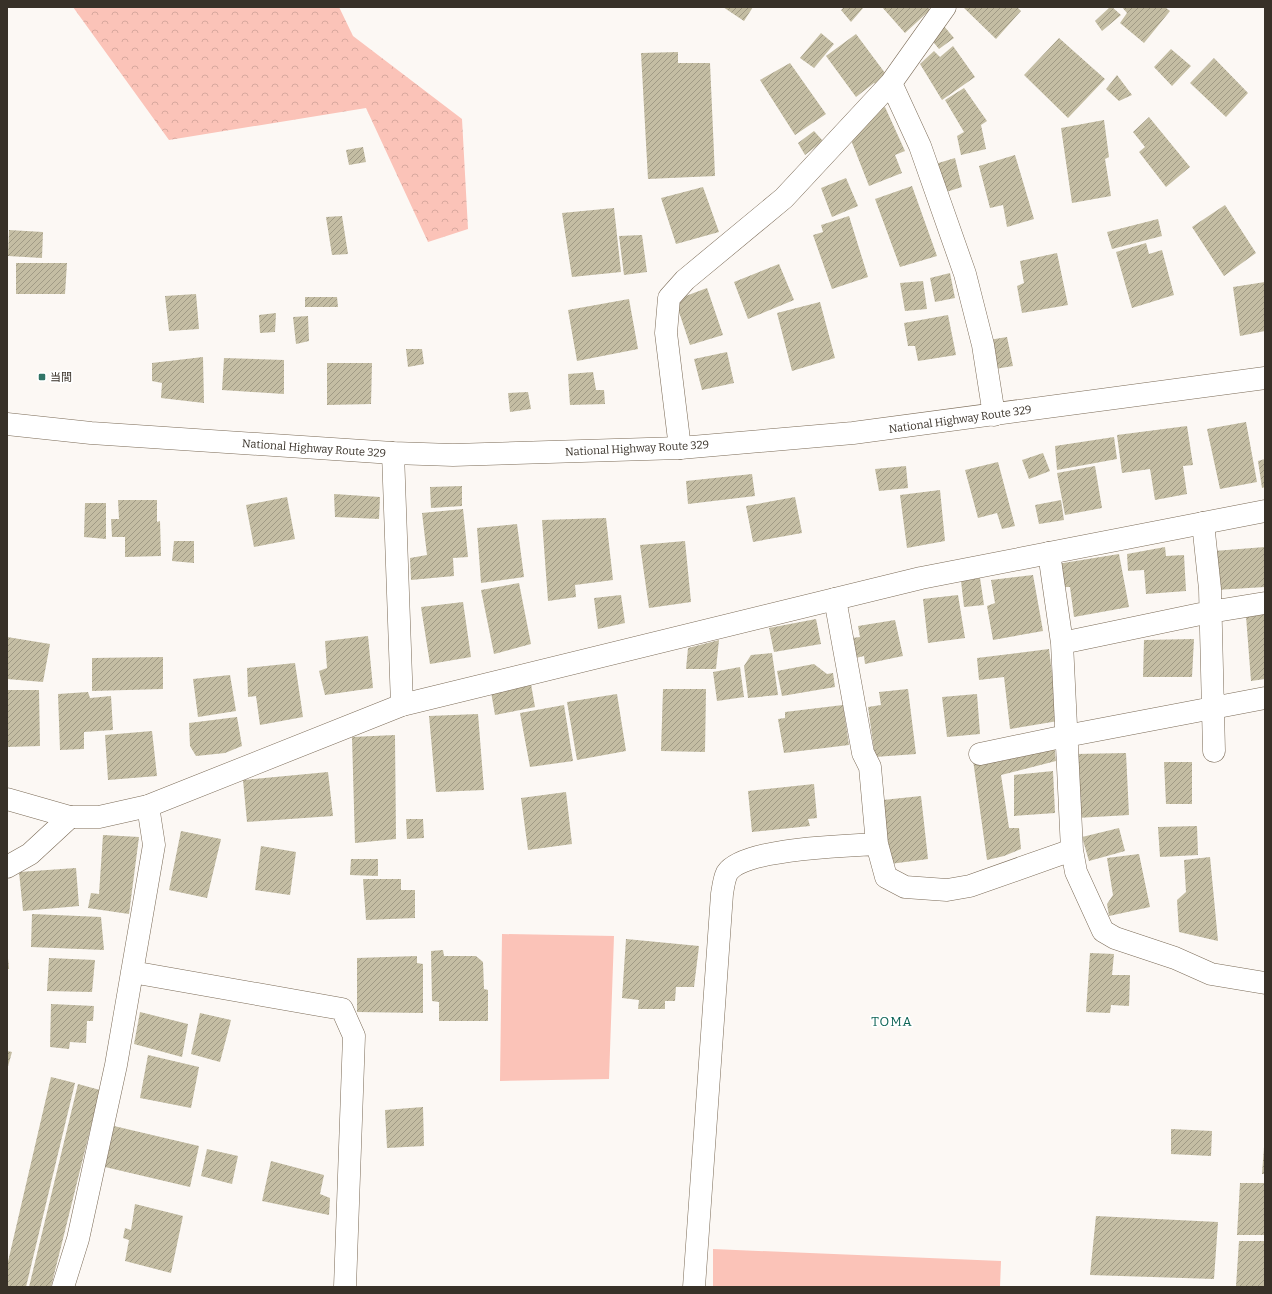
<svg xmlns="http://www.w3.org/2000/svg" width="1272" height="1294" font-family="Bitter,'Noto Sans JP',serif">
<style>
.green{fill:#fbc3b8}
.forest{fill:url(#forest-crowns)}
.building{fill:url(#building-hatch)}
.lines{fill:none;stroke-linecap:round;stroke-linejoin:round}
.minor-casing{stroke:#7b6b57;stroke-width:23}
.tertiary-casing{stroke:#7b6b57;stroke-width:23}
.trunk-casing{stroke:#7b6b57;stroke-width:23}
.minor{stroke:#fff;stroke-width:22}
.tertiary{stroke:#fff;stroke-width:22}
.trunk{stroke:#fff;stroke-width:22}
.poi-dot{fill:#307466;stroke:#fff;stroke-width:1.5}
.labels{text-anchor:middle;stroke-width:3.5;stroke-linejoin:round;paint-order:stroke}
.poi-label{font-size:11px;fill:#383128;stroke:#fff;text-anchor:start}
.street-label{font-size:11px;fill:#383128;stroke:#fff}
.quarter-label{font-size:13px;letter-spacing:1px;fill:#0f6557;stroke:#fff}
</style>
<defs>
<pattern id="forest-crowns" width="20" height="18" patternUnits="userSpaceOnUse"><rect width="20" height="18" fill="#fbc3b8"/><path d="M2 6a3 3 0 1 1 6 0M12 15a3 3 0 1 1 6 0" fill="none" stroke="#d8a89e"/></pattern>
<pattern id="building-hatch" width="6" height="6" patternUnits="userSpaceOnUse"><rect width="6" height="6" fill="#c4bda3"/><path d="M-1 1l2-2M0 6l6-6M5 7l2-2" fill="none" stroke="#a09a85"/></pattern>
</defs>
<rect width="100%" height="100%" fill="#fcf8f4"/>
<path class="green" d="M502 934 614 936 609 1079 500 1081Z
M713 1249 1001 1261 1000 1287H713Z"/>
<path class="forest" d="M73 7H339L353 36 462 119 468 229 428 242 366 108 169 140Z"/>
<path class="building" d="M723 7H753L744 21Z
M844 7H864L851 22 841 10Z
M882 7H928L930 10 905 33Z
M963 7H1017L1021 11 996 39Z
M1110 7H1112L1121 15 1102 31 1095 21Z
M1122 7H1165L1170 11 1144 43 1120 23 1127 13Z
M943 25 954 38 939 49 930 38Z
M821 33 834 44 814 68 800 58Z
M856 34 888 77 877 85 874 83 856 97 826 56Z
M1059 38 1105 79 1068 118 1024 75Z
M953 46 975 77 942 100 920 64 934 51 940 57Z
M1171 49 1191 66 1172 86 1154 67Z
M678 52V63H710L715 176 648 179 641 53Z
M1214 58 1248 93 1226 117 1190 83Z
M790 63 826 114 795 135 760 80Z
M1117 75 1132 95 1119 101 1106 89Z
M964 88 987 121 981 125 986 149 961 155 957 136 964 132 945 100Z
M885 107 905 151 895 155 902 173 869 186 849 135 866 114Z
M1149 117 1190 167 1166 187 1139 152 1145 147 1133 132Z
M1104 120 1109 157 1105 159 1111 196 1072 203 1061 128Z
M814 131 823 141 805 155 798 143Z
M363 147 366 162 349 165 346 150Z
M1015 155 1034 219 1007 227 1003 205 990 208 979 166Z
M955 158 962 187 943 193 935 164Z
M846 178 858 206 832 217 821 188Z
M912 186 937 256 900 267 875 199Z
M703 187 719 232 676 244 661 198Z
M1225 205 1256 253 1224 276 1192 227Z
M614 208 621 272 572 277 562 213Z
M342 216 348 254 332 255 326 217Z
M849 216 868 277 832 289 813 235 823 232 821 225Z
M1158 219 1162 236 1112 249 1107 232Z
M9 230 43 232 42 258 8 256Z
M642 235 647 272 624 275 619 236Z
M1146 243 1149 254 1162 250 1174 295 1132 308 1116 252Z
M1057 253 1068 305 1022 313 1017 286 1024 283 1020 261Z
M16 263H67L65 294H16Z
M779 264 794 300 748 319 734 282Z
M950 273 955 298 935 302 930 278Z
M923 281 927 309 905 311 900 283Z
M1265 282V331L1240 336 1233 287Z
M707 288 723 335 690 345 675 300Z
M196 294 199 329 169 331 165 296Z
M305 297H337L338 307H305Z
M629 299 638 349 577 361 568 310Z
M820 302 835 358 792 371 777 313Z
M276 313 275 332 260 333 259 315Z
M948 315 956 355 918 361 915 346H908L904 323Z
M308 316 309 341 296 344 293 317Z
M1007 337 1013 366 995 369 989 340Z
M406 349H422L424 364 408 367Z
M727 352 734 383 702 390 694 359Z
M203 357 204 403 161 398 162 383 152 381V363Z
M224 358 284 360V394L222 390Z
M327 363H372L371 404 327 405Z
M593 372 596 390H604L605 404 570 405 568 374Z
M528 392 531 409 510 412 508 393Z
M1246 422 1257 482 1220 489 1207 429Z
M1187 426 1193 465 1183 466 1187 494 1155 500 1150 469 1122 473 1117 435Z
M1114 437 1117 459 1057 470 1055 446Z
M1043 453 1050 471 1029 479 1022 460Z
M1265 459V487L1262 488 1258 461Z
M998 462 1015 526 1002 529 997 513 978 518 965 470Z
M906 466 908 488 879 491 875 469Z
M1095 466 1102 508 1065 515 1057 473Z
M752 474 755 496 688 504 686 481Z
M462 486V506L431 508 430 487Z
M940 490 945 541 907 548 900 495Z
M334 494 380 497 379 519 335 517Z
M287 497 295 539 254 547 246 505Z
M795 497 802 533 753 542 746 506Z
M118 500H157V522L160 521 161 556 125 557V537H112L111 519H119Z
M1061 500 1064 520 1039 524 1035 505Z
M85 503H106V539L84 537Z
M463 509 468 557 453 558 454 576 411 580 410 558 427 555 422 513Z
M606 518 613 580 575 585 576 597 548 601 542 520Z
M517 524 524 577 481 583 477 528Z
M174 541H194V563L172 561Z
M685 541 691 602 649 608 640 545Z
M1165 547 1166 556 1184 555 1186 591 1146 594 1144 570 1128 571 1127 554Z
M1265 547V587L1216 590 1214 551Z
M1119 554 1129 607 1074 617 1070 587H1060L1057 564Z
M1033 575 1043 631 993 640 987 606 995 603 991 580Z
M980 578 984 605 964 607 961 581Z
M519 583 531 644 494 654 481 590Z
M621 595 625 623 598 629 594 598Z
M958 595 965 638 928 643 923 599Z
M463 602 471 657 430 664 421 607Z
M1265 612V679L1251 681 1246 616Z
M816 619 821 644 774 652 769 628Z
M895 620 903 656 865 664 864 656 856 658 852 638 860 637 858 626Z
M368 636 373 688 325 695 319 671 327 668 325 641Z
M7 637 50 644 43 682 7 679Z
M1194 639 1192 677H1143L1144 640Z
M719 640 716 669H686L688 648Z
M1049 649 1058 721 1010 729 1004 677 979 680 977 658Z
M772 653 778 695 748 698 744 666 751 655Z
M163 657V689L92 691V658Z
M295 663 303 717 260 725 256 696 248 697 247 668Z
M814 664 827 674 833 673 835 687 782 696 777 671Z
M740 667 744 697 717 701 713 672Z
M230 675 236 711 198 717 193 679Z
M531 684 535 707 495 715 491 692Z
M663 689H706L705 752 661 751Z
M908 689 916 754 875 757 868 707 881 705 879 692Z
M7 690H39L40 746 7 747Z
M88 692 90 698 111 696 113 730 84 732V749L60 750 58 694Z
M617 694 626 751 577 760 567 702Z
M977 694 980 734 947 737 942 697Z
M564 705 573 761 530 767 520 713Z
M843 705 849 745 784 753 778 719 785 718V712Z
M478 714 484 790 436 792 429 716Z
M237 717 242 746 225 753 196 756 190 746 189 723Z
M152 731 157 776 108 780 105 735Z
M395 735 396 839 355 843 352 737Z
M1054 743 1056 761 1001 775 1009 828H1019L1021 849 1004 856 987 860 973 760Z
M1126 753 1129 815 1077 818 1075 754Z
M1164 762H1192V804H1166Z
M1053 771 1055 813 1014 816V775Z
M328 772 333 816 247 822 243 780Z
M814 784 817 818 808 819 810 826 752 832 748 791Z
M566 792 572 844 528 850 521 798Z
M921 796 928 859 890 864 883 800Z
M406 819H423L424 838 407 839Z
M1197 826 1198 855 1160 857 1158 827Z
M1119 828 1125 851 1089 861 1082 837Z
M181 831 221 839 207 898 169 890Z
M103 835 139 837 129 914 88 908 91 893 99 894Z
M261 846 296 852 290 895 255 890Z
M1139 854 1150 907 1109 916 1107 904 1113 895 1107 858Z
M1210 857 1218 941 1179 932 1177 900 1186 892 1184 860Z
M351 859H378V876L350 875Z
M76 868 79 906 23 911 19 872Z
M363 879H401V890H415V918L366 920Z
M32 914 101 917 104 950 31 947Z
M626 939 699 946 694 987H676L675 1001H665V1009H638L639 1000 622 998Z
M7 947 9 969H7Z
M443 950 444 956H476L483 962 484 989 488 990V1021H439V1002L432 1001 431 951Z
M1090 953 1114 954 1112 975H1130L1129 1006 1111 1005 1110 1013 1086 1012Z
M417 956V963L423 964V1013L357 1012V958Z
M49 958 95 960 92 992 47 991Z
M51 1004 94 1006 93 1021H87L86 1043 70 1042 69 1049 50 1047Z
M140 1012 188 1024 182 1057 134 1044Z
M200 1013 231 1020 220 1062 191 1054Z
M7 1051 12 1052 7 1070Z
M148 1055 199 1067 191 1108 140 1098Z
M51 1077 75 1083 26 1287H7V1266Z
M78 1084 100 1090 51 1287H29Z
M423 1107 424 1146 387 1148 385 1110Z
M114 1126 199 1146 190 1187 105 1167Z
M1171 1129 1212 1131 1211 1156 1171 1154Z
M1264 1147H1265V1174H1262Z
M207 1149 238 1156 232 1184 201 1176Z
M271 1161 324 1175 320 1194 330 1198 329 1215 262 1201Z
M1240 1183H1265V1235H1237Z
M135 1204 183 1216 171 1273 125 1261 129 1240 123 1238 125 1228 131 1230Z
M1096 1216 1218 1222 1214 1279 1090 1275Z
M1239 1241H1265V1287L1236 1286Z"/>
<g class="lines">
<g class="minor-casing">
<path id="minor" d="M891 83 920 146 965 274 983 345 994 415
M680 448 666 333 669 298 685 280 784 198 891 83 945 7
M393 453 402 705
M1203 523 1210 589 1214 751
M1049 553 1062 643 1072 850 1076 872 1103 931 1115 938 1175 958 1211 974 1265 983
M835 599 863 753 870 767 877 844 886 877 905 887 947 890 970 886 1072 850
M1062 643 1210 612 1265 603
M980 754 1066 736 1265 698
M7 867 30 854 70 817
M132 972 342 1009 354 1036 345 1287
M63 1287 78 1239 116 1065 154 845 148 806
M694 1287 722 894C723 888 724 879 727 873 743 848 847 846 877 844"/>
</g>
<g class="tertiary-casing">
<path id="tertiary" d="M7 799 70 817H99L148 806 402 705 921 578 1265 511"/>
</g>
<g class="trunk-casing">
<path id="trunk" d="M7 424 91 433 393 453 453 455 680 448 853 433 1265 378"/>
</g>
<use href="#minor" class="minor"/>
<use href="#tertiary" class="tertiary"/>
<use href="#trunk" class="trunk"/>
</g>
<rect class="poi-dot" x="38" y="373" width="8" height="8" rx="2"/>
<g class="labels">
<g class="poi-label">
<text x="50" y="381">当間</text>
</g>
<g class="street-label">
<text transform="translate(960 419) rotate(-8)" y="4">National Highway Route 329</text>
<text transform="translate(314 448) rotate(4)" y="4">National Highway Route 329</text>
<text transform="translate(637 448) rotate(-3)" y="4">National Highway Route 329</text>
</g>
<g class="quarter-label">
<text x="892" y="1026">TOMA</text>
</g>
</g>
<rect width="1272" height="1294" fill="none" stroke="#383128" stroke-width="16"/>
</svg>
